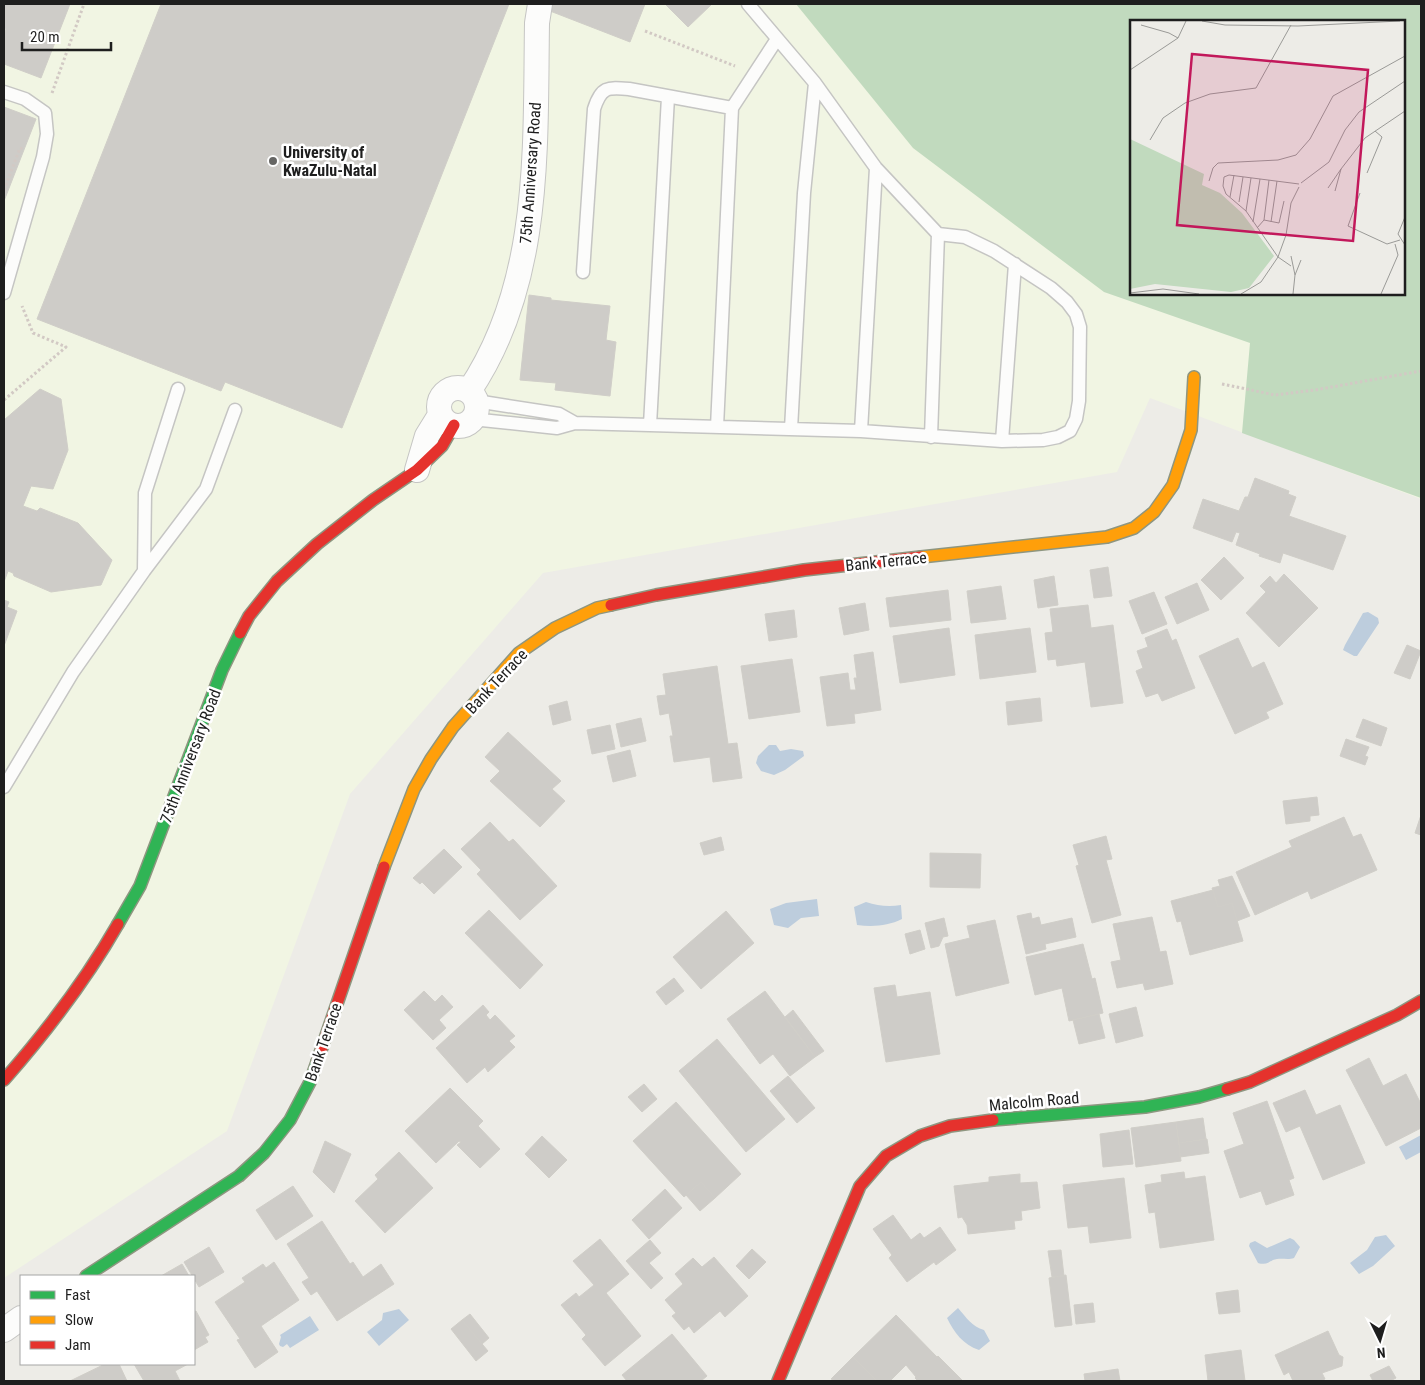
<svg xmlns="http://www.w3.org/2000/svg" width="1425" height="1385" font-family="'Roboto Condensed',sans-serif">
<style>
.education{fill:#f1f5e3;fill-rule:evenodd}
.forest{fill:#c1dabe;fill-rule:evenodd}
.water{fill:#bdcddd}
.building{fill:#ceccc8;stroke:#d0cec8}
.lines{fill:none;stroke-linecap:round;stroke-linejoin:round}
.lane-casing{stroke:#c5c5c3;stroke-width:15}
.street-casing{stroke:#c5c5c3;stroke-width:26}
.fast-casing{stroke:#8e9680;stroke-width:14}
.slow-casing{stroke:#8e9680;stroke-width:14}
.jam-casing{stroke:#8e9680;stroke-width:14}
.path{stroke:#d2c9c4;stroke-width:3;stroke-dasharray:2.5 2.5;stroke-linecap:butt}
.lane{stroke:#fcfcfb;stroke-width:12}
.street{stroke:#fcfcfb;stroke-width:24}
.fast{stroke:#30b455;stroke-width:11}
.slow{stroke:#ff9f0a;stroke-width:11}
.jam{stroke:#e5322d;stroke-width:11}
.poi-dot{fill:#666664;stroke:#fff;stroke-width:2}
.labels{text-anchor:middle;stroke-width:5;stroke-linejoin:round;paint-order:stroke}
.poi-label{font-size:16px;font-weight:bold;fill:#1e1e1e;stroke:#fff;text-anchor:start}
.street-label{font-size:16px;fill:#1e1e1e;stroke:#fff}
.inset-road{fill:none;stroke:#9a9a97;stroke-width:1}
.view{fill:#c2185b;fill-opacity:0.15;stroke:#c2185b;stroke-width:2.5}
.inset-edge{fill:none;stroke:#1e1e1e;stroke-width:2.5}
</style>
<rect width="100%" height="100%" fill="#edece7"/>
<path class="education" d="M4 4H1421V499L1150 398 1117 472 543 573 350 794 227 1131 4 1278ZM1131 21H1404V294H1131Z"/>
<path class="forest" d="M796 4H1421V498L1242 433 1250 343 1104 292 913 148ZM1131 21H1404V294H1131Z"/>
<path class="water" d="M1368 612 1378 618 1379 623 1357 656H1354L1343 650 1345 645 1363 613Z
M769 745H776L780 751 791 749 803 751 804 756 785 770 774 775 761 771 756 763 758 756Z
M817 899 819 916 801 918 788 928 774 925 770 909 786 903Z
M866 902C878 906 889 907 901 905L902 919C888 926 873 927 857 925L854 907Z
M1421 1135V1152L1406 1160 1399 1147Z
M1386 1235 1395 1246 1373 1266 1359 1274 1350 1263 1367 1250 1375 1237Z
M1290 1238 1294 1240 1300 1247 1294 1258C1288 1260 1283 1258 1277 1259 1269 1260 1269 1266 1258 1263L1249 1246 1250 1243 1255 1241 1267 1248Z
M958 1308C966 1317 972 1327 984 1330L990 1341 979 1350C963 1345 954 1332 947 1318Z
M399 1309 409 1320 379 1346 367 1332 382 1320 383 1313Z
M310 1316 319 1330 290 1348 287 1344 283 1347 280 1346 279 1344 281 1337 280 1335Z"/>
<path class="building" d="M4 4H70L41 78 4 64V34L6 29 4 28Z
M161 4H509L342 428 225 382 221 391 37 319Z
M532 4H645L630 42Z
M665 4H712L688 27Z
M4 107 36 119 4 201Z
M529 295 551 298V300L610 306 606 340 616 342 610 396 555 390 556 383 520 380Z
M40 389 61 399 68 450 53 489 31 486 23 506 37 511 40 508 78 523 112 560 101 585 51 592 14 576 13 573 8 571 4 582V420Z
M1255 478 1289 491 1288 494 1296 497 1289 516 1346 536 1333 570 1283 553 1280 563 1259 556 1260 554 1236 545 1240 533 1236 532 1232 542 1193 528 1203 499 1239 511 1245 497H1248Z
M1224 557 1244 578 1221 600 1201 580Z
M1108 567 1112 596 1094 598 1090 570Z
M1284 574 1318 608 1279 647 1246 613 1266 592 1260 586 1270 576 1276 583Z
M1054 576 1058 605 1038 608 1034 580Z
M1197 583 1209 610 1177 624 1165 597Z
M1001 586 1006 619 971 623 967 591Z
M948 590 951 620 890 627 886 598Z
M1154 592 1167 624 1142 634 1129 601Z
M4 600 9 602 7 607 17 611 4 646Z
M865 603 869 630 844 635 839 608Z
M1088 605 1091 628 1113 625 1123 703 1091 707 1085 662 1057 666 1056 659 1048 660 1045 633 1053 632 1050 609Z
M794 610 797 637 769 641 765 614Z
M949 628 955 675 900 683 893 636Z
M1030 628 1036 672 980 679 975 635Z
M1167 629 1172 641 1176 639 1195 688 1162 701 1158 693 1146 697 1136 671 1143 668 1137 651 1148 647 1145 638Z
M1238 638 1252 668 1264 662 1283 704 1266 712 1269 718 1235 734 1199 656Z
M1407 645 1421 651 1410 679 1394 673Z
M873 652 881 710 854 714 855 723 827 726 820 677 848 673 850 690H856L854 678H857L854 655Z
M792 659 800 712 749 719 741 666Z
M717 666 728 744 737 743 742 778 713 782 710 757 674 762 670 736H673L669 713 660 715 657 696 666 695 663 674Z
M1040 698 1042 721 1008 725 1006 702Z
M567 701 571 720 553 725 549 706Z
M641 718 646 741 621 747 616 724Z
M1363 719 1387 728 1381 746 1356 737Z
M610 725 615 749 592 754 587 730Z
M508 732 561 781 552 789 565 801 540 827 490 781 500 771 485 757Z
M1346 739 1369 747 1365 756 1368 757 1365 765 1340 756Z
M630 750 636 776 613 782 607 756Z
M1317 797 1319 815 1310 816V821L1286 824 1283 801Z
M1421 815V835L1415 833Z
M1344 817 1353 837 1361 834 1377 870 1311 899 1308 891 1255 915 1236 872 1292 847 1289 841Z
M490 822 509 842 513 839 557 886 520 920 477 874 481 870 461 849Z
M1106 836 1112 859 1106 860 1121 915 1092 923 1076 866 1079 865 1073 845Z
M721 837 724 850 704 855 700 843Z
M444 849 462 867 434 894 422 882 420 884 413 878Z
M930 853 981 854 980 888 930 887Z
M1232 876 1250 916 1237 921 1232 903 1218 907 1212 888 1220 886 1218 880Z
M1213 890 1218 907 1232 903 1243 941 1190 955 1181 921 1177 922 1171 901Z
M489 910 543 965 520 989 465 933Z
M726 911 754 943 701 989 673 957Z
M1031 913 1032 919 1039 917 1041 925 1072 918 1076 937 1045 944 1046 949 1026 954 1017 916Z
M1152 917 1160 952 1166 951 1173 984 1145 990 1143 983 1117 988 1111 962 1121 960 1113 924Z
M944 918 948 936 943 937 939 946 931 948 925 923Z
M995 920 1009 983 956 996 945 944 970 938 967 926Z
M920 930 925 949 910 954 905 934Z
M1083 944 1092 979 1095 978 1103 1013 1069 1021 1062 988 1035 995 1026 957Z
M674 978 684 991 666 1005 656 992Z
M895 985 897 997 930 992 940 1054 886 1062 874 988Z
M424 991 435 1002 442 995 453 1007 439 1020 446 1028 433 1040 404 1010Z
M765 991 815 1057 790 1076 773 1054 760 1064 727 1019Z
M483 1005 489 1012 486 1015 490 1020 495 1015 515 1036 509 1041 515 1047 488 1072 485 1067 467 1083 436 1048Z
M1136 1007 1143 1036 1116 1043 1109 1014Z
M793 1010 824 1051 815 1057 785 1017Z
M1099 1014 1105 1038 1079 1044 1073 1020Z
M717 1039 785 1119 746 1152 679 1071Z
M1369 1058 1383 1086 1406 1074 1421 1104V1128L1386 1146 1346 1070Z
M788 1076 815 1108 797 1123 770 1091Z
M644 1084 657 1099 642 1112 628 1097Z
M450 1088 483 1121 478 1126 500 1149 480 1168 457 1145 461 1142 459 1141 436 1163 405 1131Z
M1305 1090 1316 1115 1340 1105 1365 1163 1323 1180 1300 1126 1286 1132 1273 1103Z
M1267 1101 1294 1178 1289 1180 1294 1195 1266 1205 1261 1191 1240 1198 1224 1151 1244 1144 1233 1113Z
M676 1102 741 1174 715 1198 701 1182 684 1197 633 1141Z
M1203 1118 1206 1139 1179 1143 1176 1122Z
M1176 1122 1181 1161 1136 1167 1131 1128Z
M1129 1130 1133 1164 1103 1167 1100 1134Z
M542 1136 567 1160 549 1178 525 1154Z
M1207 1139 1209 1153 1180 1157 1179 1143Z
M325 1141 351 1154 334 1193 313 1172Z
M399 1152 433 1188 385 1233 355 1201 378 1179 375 1175Z
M1184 1172 1185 1179 1205 1176 1214 1240 1160 1248 1155 1212 1149 1213 1145 1185 1162 1182 1161 1175Z
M1020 1174V1183L1037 1182 1040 1208 1021 1211 1022 1220 1014 1221 1015 1229 968 1234 967 1225 962 1217 958 1218 954 1186 989 1182V1177Z
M1124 1178 1131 1238 1090 1243 1088 1226 1068 1228 1063 1185Z
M701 1182 715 1198 700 1211 686 1195Z
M293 1186 313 1216 276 1240 256 1210Z
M665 1189 682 1208 649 1239 632 1220Z
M893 1215 911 1240 920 1233 924 1238 940 1227 956 1250 936 1265 934 1262 907 1282 889 1258 892 1255 873 1229Z
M322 1221 350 1264 353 1262 363 1277 381 1264 394 1284 337 1321 317 1291 311 1295 302 1282 309 1278 287 1244Z
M600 1239 629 1274 606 1293 641 1336 605 1366 582 1339 586 1335 561 1305 576 1293 579 1297 594 1285 573 1261Z
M650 1240 661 1253 649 1263 663 1278 651 1289 626 1261Z
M209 1247 224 1272 199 1287 184 1262Z
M752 1249 766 1262 749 1279 736 1266Z
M1061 1250 1064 1276 1052 1277 1048 1251Z
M714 1257 748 1296 725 1317 720 1311 694 1333 689 1326 684 1330 672 1316 676 1313 665 1300 683 1284 675 1274 693 1258 702 1267Z
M274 1262 299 1300 261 1326 278 1352 255 1368 237 1340 240 1339 215 1302 245 1282 242 1278 263 1264 266 1268Z
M182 1264 189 1276H161Z
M1066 1275 1072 1325 1055 1327 1049 1278Z
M1238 1290 1240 1312 1219 1314 1216 1293Z
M1093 1303 1095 1322 1076 1324 1074 1305Z
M196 1311 209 1335 205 1337 208 1342 194 1350V1312Z
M470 1314 489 1338 482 1344 462 1320Z
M896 1315 937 1357 938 1356 963 1381H918L915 1378 916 1377 906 1365 890 1381H877L853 1357Z
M462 1320 488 1351 476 1361 451 1329Z
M1328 1331 1339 1355 1343 1357 1342 1366 1322 1373 1325 1379 1320 1381H1293L1289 1372 1284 1375 1275 1355Z
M672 1334 707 1376 701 1381H627L622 1375Z
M1241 1350 1245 1381H1208L1205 1355Z
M853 1357 877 1381H836L831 1379Z
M105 1364H119L127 1381H70Z
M134 1364H188L175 1371 180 1381H144Z
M1389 1366 1396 1378 1390 1381H1373L1370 1375Z
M1118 1369 1120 1381H1085L1084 1374Z"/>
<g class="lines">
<g class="lane-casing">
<path id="lane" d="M4 92 25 99 45 113 47 134 43 157 4 293
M583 272 594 109C601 87 607 87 629 89L732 108
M476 401 559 414 575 423
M472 419 557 428 575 423 650 425 861 431 1002 441 1043 440 1058 437 1070 431 1076 419 1079 401 1080 327 1076 314 1067 302 1051 288 994 251 965 237 938 234 876 168 815 83 748 4
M650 425 668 97
M717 427 732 108 777 39
M791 429 804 193 815 83
M861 431 876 168
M931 437 938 234
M1002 441 1015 264
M144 571 206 489 235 410
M4 787 73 672 144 571 145 493 178 389"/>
</g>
<g class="street-casing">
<path id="street" d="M439 407a19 19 0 1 1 38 0a19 19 0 1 1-38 0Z
M469 391C542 283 535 148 537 23L540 4
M417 470 427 436 440 415
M4 1330 21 1318"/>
</g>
<g class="fast-casing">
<path id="fast" d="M118 924 140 886 222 670 240 633
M993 1120 1145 1107 1199 1097 1227 1089
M86 1276 239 1176 264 1153 290 1120 310 1082 317 1062"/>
</g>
<g class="slow-casing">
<path id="slow" d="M921 557 1107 537 1134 528 1154 512 1173 485 1191 430 1194 377
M384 867 414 789 431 759 453 727 519 653 555 628 597 608 611 605"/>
</g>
<g class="jam-casing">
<path id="jam" d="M611 605 656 595 804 570 921 557
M240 633 249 616 277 581 317 544 373 500 417 470 442 446 454 425
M317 1062 384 867
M4 1080C47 1031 86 980 118 924
M1227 1089 1250 1082 1397 1015 1421 1001
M778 1381 860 1186 886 1156 920 1136 950 1126 993 1120"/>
</g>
<path class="path" d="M645 31 735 66
M52 93 84 4
M4 190 20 148 23 149
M1222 384 1275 395 1315 390 1421 371
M4 400 66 347 33 333 22 306"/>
<use href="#lane" class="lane"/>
<use href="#street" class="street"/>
<use href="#fast" class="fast"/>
<use href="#slow" class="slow"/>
<use href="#jam" class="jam"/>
</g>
<circle class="poi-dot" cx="273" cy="161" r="5"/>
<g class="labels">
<g class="poi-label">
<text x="283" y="158">University of<tspan x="283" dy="18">KwaZulu-Natal</tspan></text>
</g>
<g class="street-label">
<text transform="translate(530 173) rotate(-86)" y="6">75th Anniversary Road</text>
<text transform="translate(886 561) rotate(-6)" y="6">Bank Terrace</text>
<text transform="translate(496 681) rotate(-47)" y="6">Bank Terrace</text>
<text transform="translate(190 756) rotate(-69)" y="6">75th Anniversary Road</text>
<text transform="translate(323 1042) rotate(-71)" y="6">Bank Terrace</text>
<text transform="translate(1034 1101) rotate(-5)" y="6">Malcolm Road</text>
</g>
</g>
<g transform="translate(1130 20)">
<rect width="275" height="275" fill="#edece7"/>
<path d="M0 119 74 154 72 165 90 173 112 193 144 236 119 268 101 272 25 264 0 269Z" fill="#c1dabe"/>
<path class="inset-road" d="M72 1 95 5 168 6 270 1M11 5 39 13 48 18M0 50 48 18 56 1M20 120 33 98 55 83 80 74 126 68 161 5M237 153 252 117 245 111M79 161 83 148 88 143 148 140 166 135 180 119 203 76 275 36M171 163 199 142 215 110 229 92 275 61M198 168 211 149M205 171 211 149 235 118 275 91M230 173 218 206 257 224 270 220M100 177 104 155M109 182 113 157M116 191 121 158M275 197 268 214 275 225M134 200 149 203 154 181M123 202 130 159M141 202 147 161M127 208 134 200 139 160M161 236 165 255 163 274M161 246 148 237 116 191 96 174 93 166 94 157 99 155 169 164M165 255 171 240M0 273 33 269 69 274M111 274 131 262 148 237 156 215 161 183 169 167M251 274 268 235 265 224"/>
<path class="view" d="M62 34 238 50 223 221 47 205Z"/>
<rect width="275" height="275" class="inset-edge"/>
</g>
<rect width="1425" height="1385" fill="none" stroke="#1e1e1e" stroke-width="10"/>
<rect x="20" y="1275" width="175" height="90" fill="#ffffff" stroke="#a5a5a5"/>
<rect x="30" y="1291" width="25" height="8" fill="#30b455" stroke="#a5a5a5"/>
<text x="65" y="1300" font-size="15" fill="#1e1e1e">Fast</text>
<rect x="30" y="1316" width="25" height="8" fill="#ff9f0a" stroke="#a5a5a5"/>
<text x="65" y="1325" font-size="15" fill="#1e1e1e">Slow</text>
<rect x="30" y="1341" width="25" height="8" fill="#e5322d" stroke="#a5a5a5"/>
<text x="65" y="1350" font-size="15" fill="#1e1e1e">Jam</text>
<g transform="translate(1380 1340) rotate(175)" stroke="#ffffff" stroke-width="4" paint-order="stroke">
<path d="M0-4L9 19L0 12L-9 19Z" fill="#1e1e1e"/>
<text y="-8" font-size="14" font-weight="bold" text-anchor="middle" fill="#1e1e1e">N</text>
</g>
<path d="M22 42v8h89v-8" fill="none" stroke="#1e1e1e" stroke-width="2.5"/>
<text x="30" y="42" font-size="15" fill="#1e1e1e" stroke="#ffffff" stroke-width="4" paint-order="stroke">20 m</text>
</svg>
